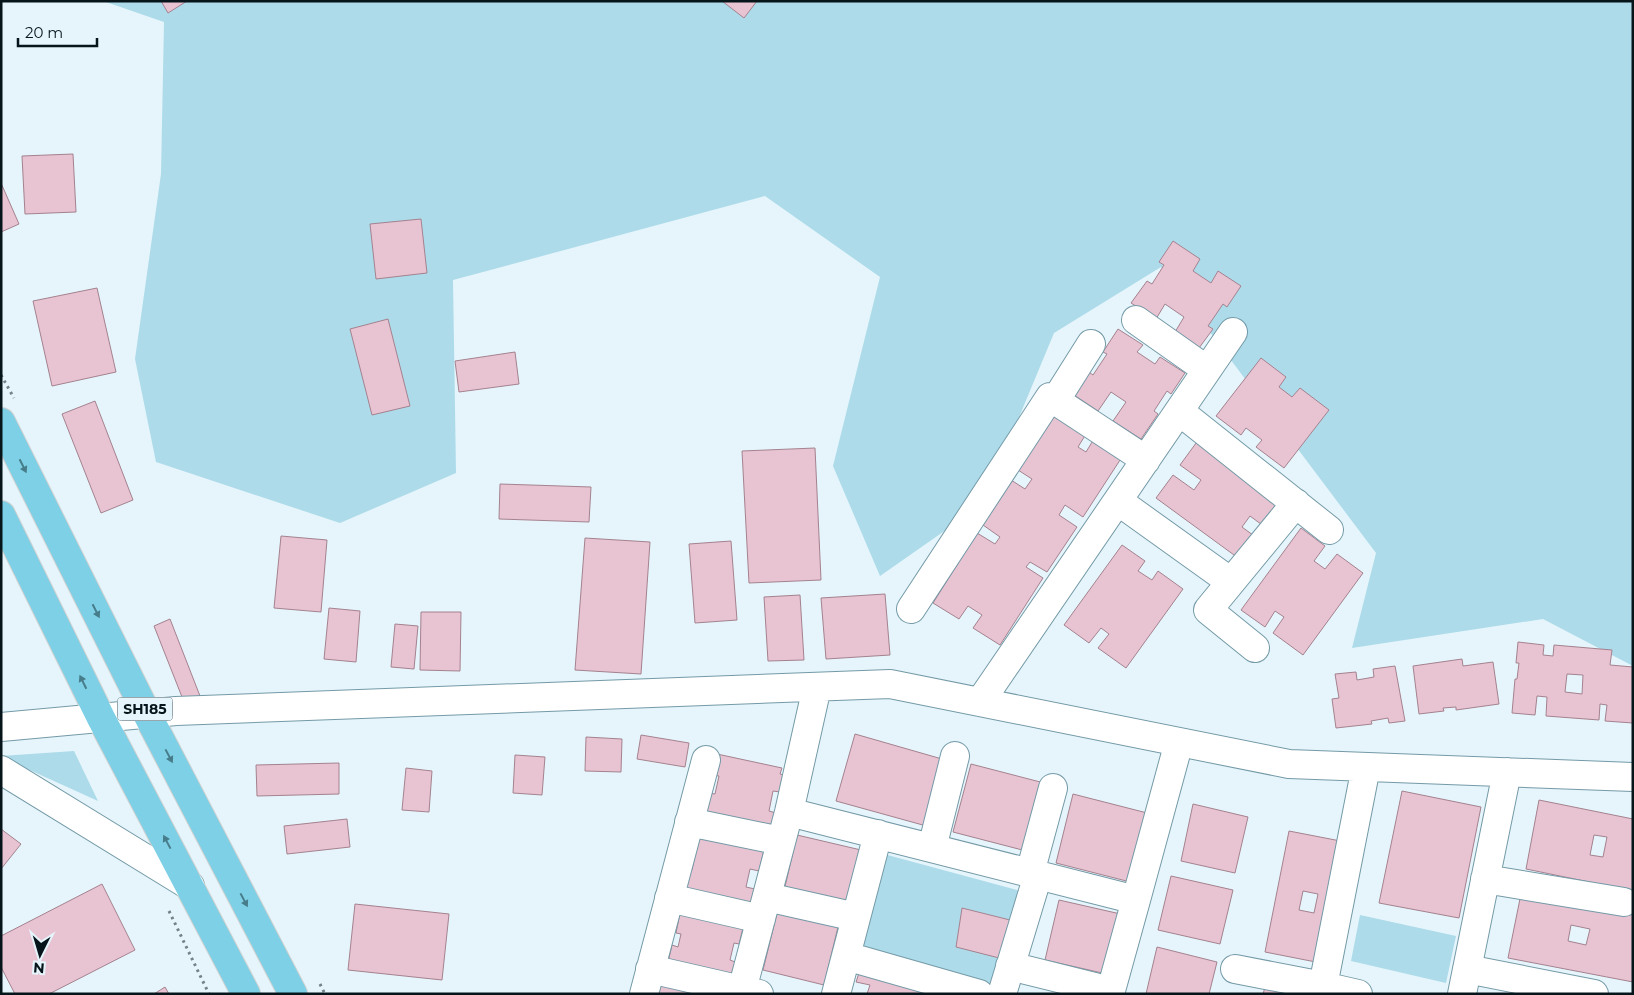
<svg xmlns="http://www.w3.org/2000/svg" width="1634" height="995" font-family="Montserrat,sans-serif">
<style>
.green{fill:#addbea}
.building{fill:#e8c3d1;stroke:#a4828f;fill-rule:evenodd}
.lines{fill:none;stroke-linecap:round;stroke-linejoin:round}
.minor-casing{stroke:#749aa7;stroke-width:30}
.major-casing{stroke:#cdd0d1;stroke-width:30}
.path{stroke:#738287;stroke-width:3;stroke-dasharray:2.5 4;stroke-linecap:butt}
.minor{stroke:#fff;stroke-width:28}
.major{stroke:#7dd0e5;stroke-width:28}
.oneway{fill:#477c8a}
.labels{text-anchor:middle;stroke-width:4;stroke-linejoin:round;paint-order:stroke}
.shield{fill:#e5f5fb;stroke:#49585e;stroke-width:1}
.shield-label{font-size:14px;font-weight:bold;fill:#06151a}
</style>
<rect width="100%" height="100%" fill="#e5f5fb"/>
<path class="green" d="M103 1H1633V666L1543 619 1352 648 1376 553 1161 267 1054 333 983 504 880 576 833 466 880 277 765 196 453 280 456 473 340 523 156 462 135 359 161 174 164 22Z
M74 751 98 801 1 757V756Z
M880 853 1021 891 992 989 856 951Z
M1360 915 1456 936 1446 983 1351 961Z"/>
<path class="building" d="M161 1H187L168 13Z
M722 1H757L744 18Z
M73 154 76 212 25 214 22 156Z
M1 183 19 224 1 232Z
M421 219 427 273 376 279 370 224Z
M1173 241 1200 259 1193 271 1211 283 1218 271 1241 286 1227 307 1223 304 1208 326 1213 329 1199 348 1175 332 1184 317 1165 304 1156 319 1131 303 1147 281 1152 284 1164 265 1159 262Z
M97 288 116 372 52 386 33 301Z
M388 319 410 406 372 415 350 329Z
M1118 329 1143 345 1137 352 1155 364 1160 357 1185 373 1171 394 1167 391 1154 411 1158 414 1141 439 1113 421 1126 402 1111 392 1098 411 1074 395 1089 372 1093 375 1107 354 1103 352Z
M515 352 519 384 459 392 455 361Z
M1261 358 1286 377 1279 387 1292 397 1300 388 1329 410 1284 468 1256 447 1262 440 1246 428 1241 435 1216 416Z
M95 401 133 500 101 513 62 414Z
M1054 413 1086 434 1078 447 1086 452 1094 439 1122 457 1083 517 1065 505 1059 515 1077 527 1047 572 1030 562 1026 567 1043 578 1000 645 973 628 982 615 968 606 959 619 933 603 977 533 995 544 1000 537 983 525 1011 480 1025 489 1032 479 1018 470Z
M1202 435 1291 500 1269 530 1250 516 1242 527 1261 541 1245 563 1156 498 1173 475 1194 490 1201 480 1180 465Z
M815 448 821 580 749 583 742 451Z
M500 484 591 487 589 522 499 519Z
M1301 528 1325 546 1314 561 1325 569 1337 554 1363 573 1303 655 1273 633 1284 617 1275 611 1265 627 1241 610Z
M281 536 327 540 321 612 274 608Z
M585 538 650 542 641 674 575 670Z
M731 541 737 620 695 623 689 544Z
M1122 545 1145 561 1138 571 1152 580 1158 571 1183 589 1126 668 1098 648 1109 634 1101 628 1089 643 1064 625Z
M885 594 890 655 826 659 821 598Z
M800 595 804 660 768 661 764 597Z
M329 608 360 611 356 662 324 659Z
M421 612H461L460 671 420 670Z
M170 619 200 696 184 702 154 626Z
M395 624 418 626 414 669 391 667Z
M1518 642 1544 645 1543 655 1553 656 1554 645 1612 650 1610 665 1633 667V723L1605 721 1607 705 1600 704 1599 720 1546 716 1547 697 1537 696 1535 715 1512 713 1515 679H1517L1519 663H1516ZM1567 674 1583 675 1582 694 1565 692Z
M1462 659 1463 666 1493 662 1499 704 1456 710V707L1443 708 1444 711 1419 714 1413 666Z
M1395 666 1405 721 1389 723 1388 718 1371 721 1372 724 1336 728 1332 699 1339 698 1335 674 1356 672 1357 680 1374 677 1373 669Z
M855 734 949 761 930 827 836 801Z
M641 735 689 743 685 767 637 759Z
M586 737 622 739 621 772 585 771Z
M717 754 782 768 780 774 784 775 780 792 773 791 769 811 776 813 772 828 703 816 708 793 715 794 719 776 713 775Z
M515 755 545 757 542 795 513 793Z
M339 763V794L257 796 256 765Z
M971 764 1048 784 1030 852 953 832Z
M406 768 432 771 429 812 402 810Z
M1402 791 1481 807 1459 918 1379 903Z
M1073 794 1155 815 1138 884 1056 863Z
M1539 800 1633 819V891L1526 869ZM1594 835 1607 837 1603 857 1590 855Z
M1193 804 1248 817 1235 873 1181 861Z
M347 819 350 847 287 854 284 826Z
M1 829 21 844 1 869Z
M1289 831 1356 844 1331 965 1265 952ZM1303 891 1318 894 1314 913 1299 910Z
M696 834 764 850 759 871 750 869 746 887 755 889 751 907 683 891 687 869 692 870 695 855 691 854Z
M797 835 861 850 848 906 784 891Z
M1171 876 1233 890 1220 944 1158 930Z
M102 884 135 950 49 994H15L1 967V936Z
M1522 889 1633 911V982L1508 958ZM1571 925 1590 929 1586 945 1568 941Z
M1059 900 1125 915 1111 975 1045 960Z
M355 904 449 914 442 980 348 970Z
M681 908 744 924 739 944 734 943 730 960 735 962 730 982 667 967 672 945 678 947 681 934 676 933Z
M962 908 1018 922 1007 960 956 947Z
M777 913 838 927 824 985 763 970Z
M1157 947 1217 962 1209 994H1146Z
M861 967 960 994H867L870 985 856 982Z
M655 981 703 994H652Z
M1266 984 1306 994H1263Z
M165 987 169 994H154Z"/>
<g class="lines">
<g class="minor-casing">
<path id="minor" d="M1136 320 1207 370
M1055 401 1091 344
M1179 411 1329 530
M1118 501 1231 582
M911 609 1050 397 1146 460
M1255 648 1208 610 1296 503
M980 702 1233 332
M1 727 176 711 890 684 1289 764 1633 777
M1 770 190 886
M789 812 1136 900 1110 994
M689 822 781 841
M932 848 955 756
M1030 873 1053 788
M1485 879 1624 902
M767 897 856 917
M669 898 761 919
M1136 900 1179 742
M846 956 979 994
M1010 966 1111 991
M650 969 759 994
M1235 969 1323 986
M1467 969 1594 994
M644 994 706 760
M741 994 789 812 817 687
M836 994 878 834
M1002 994 1038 875
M1358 994 1323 986 1366 767
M1462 994 1507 772"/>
</g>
<g class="major-casing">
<path id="major" d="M1 422 147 714 293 994
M1 515 101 718 246 994"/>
</g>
<path class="path" d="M1 375 14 398
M169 911 209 994
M320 984 325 994"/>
<use href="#minor" class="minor"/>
<use href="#major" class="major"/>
</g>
<defs><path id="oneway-solid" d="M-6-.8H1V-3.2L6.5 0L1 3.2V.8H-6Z" transform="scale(1.25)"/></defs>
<g class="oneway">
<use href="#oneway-solid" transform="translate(23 466) rotate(63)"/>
<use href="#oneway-solid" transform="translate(96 611) rotate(63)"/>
<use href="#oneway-solid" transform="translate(83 682) rotate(-116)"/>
<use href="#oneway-solid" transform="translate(169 756) rotate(62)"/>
<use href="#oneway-solid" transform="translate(167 842) rotate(-118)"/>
<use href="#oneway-solid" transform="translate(244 900) rotate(62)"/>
</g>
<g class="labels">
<rect class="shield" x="117.5" y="697.5" width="55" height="23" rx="4"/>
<g class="shield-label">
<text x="145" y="714">SH185</text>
</g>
</g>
<rect width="1634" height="995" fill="none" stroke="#06151a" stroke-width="5"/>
<g transform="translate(40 955) rotate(185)" stroke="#e5f5fb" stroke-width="4" paint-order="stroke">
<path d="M0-4L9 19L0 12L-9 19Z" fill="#06151a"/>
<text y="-8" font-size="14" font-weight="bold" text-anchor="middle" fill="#06151a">N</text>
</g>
<path d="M18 38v8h79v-8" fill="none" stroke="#06151a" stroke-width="2.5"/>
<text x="25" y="38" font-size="15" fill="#06151a" stroke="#e5f5fb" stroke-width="4" paint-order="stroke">20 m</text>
</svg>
